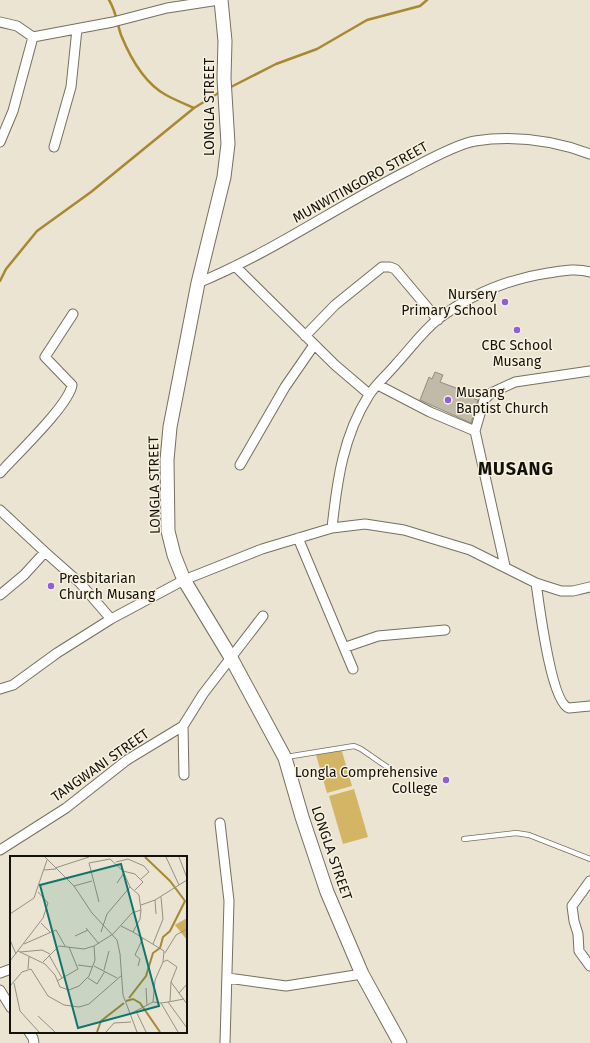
<svg xmlns="http://www.w3.org/2000/svg" width="590" height="1043" font-family="'Fira Sans',sans-serif">
<style>
.green{fill:#d4b566}
.lines{fill:none;stroke-linecap:round;stroke-linejoin:round}
.stream{stroke:#a88932;stroke-width:2.5}
.building{fill:#c1baa9;stroke:#948d7e}
.lane-casing{stroke:#767061;stroke-width:6}
.street-casing{stroke:#767061;stroke-width:11}
.secondary-casing{stroke:#767061;stroke-width:15}
.lane{stroke:#fff;stroke-width:4.5}
.street{stroke:#fff;stroke-width:9}
.secondary{stroke:#fff;stroke-width:13}
.poi-dot{fill:#8e5fd9;stroke:#f8f1e0;stroke-width:1.5}
.labels{text-anchor:middle;stroke-width:3;stroke-linejoin:round;paint-order:stroke}
.street-label{font-size:14px;fill:#13110b;stroke:#f8f1e0}
.poi-label{font-size:14px;fill:#13110b;stroke:#f8f1e0;text-anchor:end}
.district-label{font-size:18px;font-weight:bold;letter-spacing:1px;fill:#13110b;stroke:#f8f1e0}
.inset-river{fill:none;stroke:#a88932;stroke-width:2}
.inset-road{fill:none;stroke:#959083;stroke-width:1}
.view{fill:#0f766e;fill-opacity:0.15;stroke:#0f766e;stroke-width:2}
.inset-edge{fill:none;stroke:#13110b;stroke-width:2}
</style>
<rect width="100%" height="100%" fill="#ebe4d3"/>
<path class="green" d="M341 748 352 786 327 793 316 755Z
M354 789 368 837 343 844 329 796Z"/>
<g class="lines">
<path class="stream" d="M109 0C116 11 117 23 121 35 130 57 144 83 166 95 175 100 185 104 194 108L220 92
M229 88 276 64 317 49 367 20 420 6 427 0
M0 281 6 269 37 231 91 192 194 108"/>
</g>
<path class="building" d="M435 372 443 375 440 382 475 395 474 399 478 400 471 423 420 400 429 377 432 379Z"/>
<g class="lines">
<g class="lane-casing">
<path id="lane" d="M286 757 354 746 361 749 390 769
M464 839 516 833 529 835 590 859"/>
</g>
<g class="street-casing">
<path id="street" d="M0 22 17 26 33 37
M33 37 113 22 167 8 219 0
M0 142 13 111 33 37
M54 147 71 87 77 29
M235 266 335 365 369 394
M198 283C273 252 339 205 411 169 428 160 457 144 475 141 515 135 552 140 590 154
M305 336 335 305 382 267H390L395 269 438 320
M378 385 430 412 475 431
M240 465 285 387 314 345
M0 473C16 455 69 405 72 385L45 357 73 314
M0 510 45 552
M332 528C337 481 343 436 369 395 376 384 388 374 397 363 410 349 422 332 438 319 470 295 509 279 548 273 562 271 576 268 590 272
M298 538 353 669
M505 566 475 431 484 400 491 393 515 382 590 371
M536 583C539 603 551 703 569 708L590 706
M0 595 24 575 45 552 80 583 111 619
M346 647 378 636 445 630
M0 689 13 685 57 653 111 619 184 580 262 549 332 528 365 524 404 530 470 550 536 583 561 591H573L590 587
M183 726 184 775
M220 823 229 901 225 1043
M0 850 66 808 127 760 183 726 203 694 263 616
M590 881 572 906 574 921 578 934 579 951 590 966
M0 973 11 969
M228 978 286 986 362 974
M0 990 11 1008
M29 1032 33 1038 34 1043"/>
</g>
<g class="secondary-casing">
<path id="secondary" d="M221 0 225 41 224 78 228 144 224 177 198 283 170 427 167 460 168 531 174 555 184 580 230 656 285 758 302 817 327 892 362 974 400 1043"/>
</g>
<use href="#lane" class="lane"/>
<use href="#street" class="street"/>
<use href="#secondary" class="secondary"/>
</g>
<g class="poi-dot">
<circle cx="505" cy="302" r="4"/>
<circle cx="517" cy="330" r="4"/>
<circle cx="448" cy="400" r="4"/>
<circle cx="51" cy="586" r="4"/>
<circle cx="446" cy="780" r="4"/>
</g>
<g class="labels">
<g class="street-label">
<text transform="translate(209 107) rotate(-90)" y="5">LONGLA STREET</text>
<text transform="translate(360 182) rotate(-29)" y="5">MUNWITINGORO STREET</text>
<text transform="translate(154 485) rotate(-91)" y="5">LONGLA STREET</text>
<text transform="translate(100 765) rotate(-35)" y="5">TANGWANI STREET</text>
<text transform="translate(332 853) rotate(71)" y="5">LONGLA STREET</text>
</g>
<g class="poi-label">
<text x="497" y="299">Nursery<tspan x="497" dy="16">Primary School</tspan></text>
<text x="517" y="350" text-anchor="middle">CBC School<tspan x="517" dy="16">Musang</tspan></text>
<text x="456" y="397" text-anchor="start">Musang<tspan x="456" dy="16">Baptist Church</tspan></text>
<text x="59" y="583" text-anchor="start">Presbitarian<tspan x="59" dy="16">Church Musang</tspan></text>
<text x="438" y="777">Longla Comprehensive<tspan x="438" dy="16">College</tspan></text>
</g>
<g class="district-label">
<text x="516" y="475">MUSANG</text>
</g>
</g>
<g transform="translate(10 856)">
<rect width="177" height="177" fill="#ebe4d3"/>
<path d="M177 62V84L165 69Z" fill="#cfae5a"/>
<path class="inset-river" d="M119 142 136 120 143 97 150 92 153 81 160 75 175 45 160 25 135 1M116 145 123 143 130 147 150 176M87 176 91 165 114 147"/>
<path class="inset-road" d="M35 1 64 30 82 57 107 84 110 98 113 139 127 176M156 1 169 29M169 1 177 22M106 6 118 3 134 10 139 16 131 23M45 12 79 1M34 14 46 13M107 27 114 17M64 30 82 25M145 44 146 58M89 46 79 7 100 3 113 15M131 49 145 44 177 24M0 58 24 42 37 4M31 67 40 76M111 70 123 76 130 63 131 54M76 72 89 88M91 76 97 58 120 31M123 76 154 95 153 106M65 80 78 74M0 84 6 98M14 88 46 74 55 90M143 88 153 63 151 41M8 95 35 108 45 119 50 131 59 134 69 130 79 120 85 104 84 90M10 96 32 94 40 98M155 97 166 79 177 73M39 99 52 122M0 105 33 62 38 47 28 36M33 106 49 90 74 93 84 90 103 78 122 57 131 54 129 39 120 31 113 15 125 18 133 26 125 34M68 109 83 111M84 110 107 122M128 110 130 103 125 99 133 82M18 113 19 101M94 114 99 95M78 122 87 128 95 115M47 125 68 113 59 91M4 127 10 155 29 176M0 130 12 116 21 113 38 140 54 149 69 151 79 148 112 119M136 132 137 149M169 137 177 128M160 145 161 126M143 146 145 124 153 106 157 104 167 111 161 126 177 148M143 146 151 147 168 176M158 146 174 143M151 147 158 146 177 172M126 155 136 176M120 158 143 146M28 160 45 176M96 176 104 167 121 166"/>
<path class="view" d="M111 8 149 150 68 172 30 29Z"/>
<rect width="177" height="177" class="inset-edge"/>
</g>
</svg>
